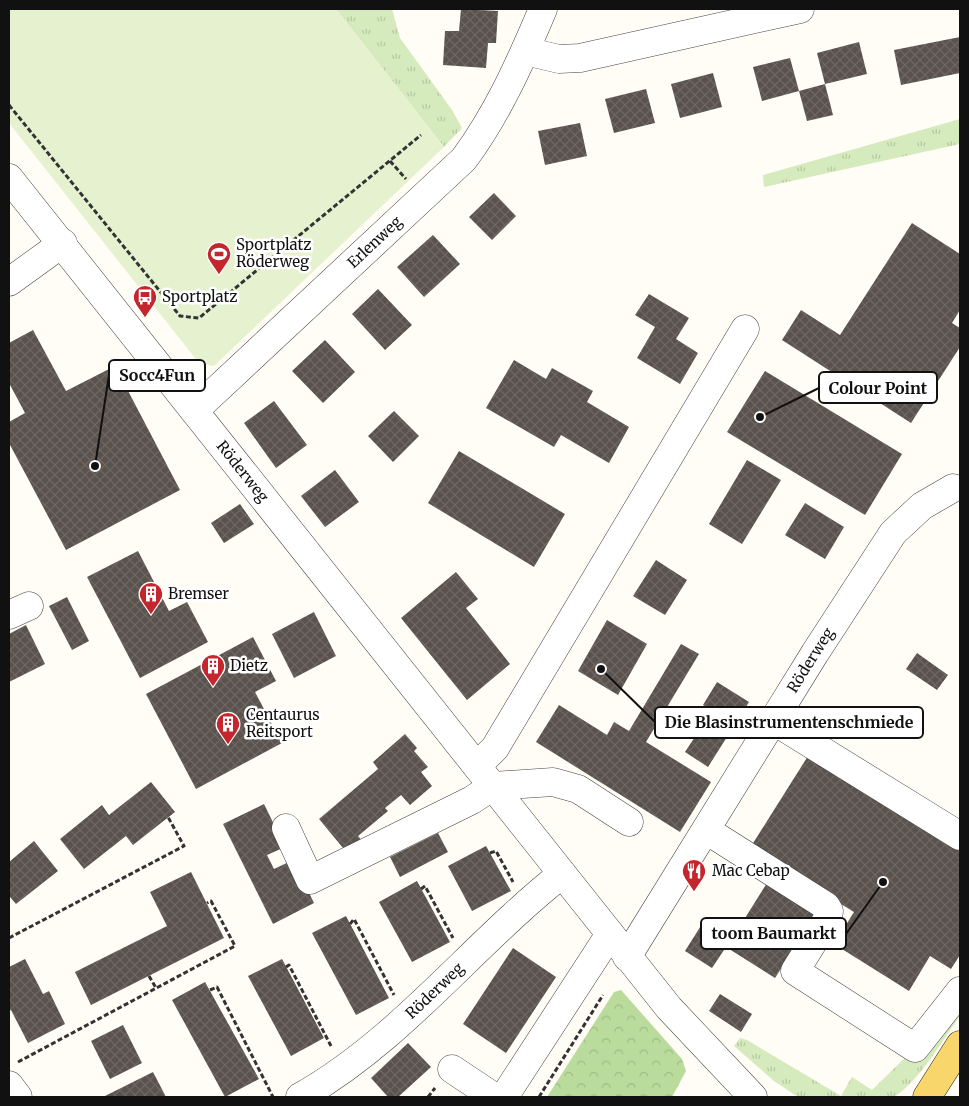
<svg xmlns="http://www.w3.org/2000/svg" width="969" height="1106" font-family="Merriweather,serif">
<style>
.grass{fill:url(#grass-tufts)}
.forest{fill:url(#forest-crowns)}
.pitch{fill:#e6f2cf}
.building{fill:url(#building-cross-hatch)}
.lines{fill:none;stroke-linecap:round;stroke-linejoin:round}
.minor-casing{stroke:#444;stroke-width:29}
.major-casing{stroke:#222;stroke-width:29}
.path{stroke:#333;stroke-width:3;stroke-dasharray:5 2.5;stroke-linecap:butt}
.minor{stroke:#fff;stroke-width:28}
.major{stroke:#f9d66b;stroke-width:28}
.labels{text-anchor:middle;stroke-width:5;stroke-linejoin:round;paint-order:stroke}
.street-label{font-size:15px;fill:#111;stroke:#fff}
.poi-label{font-size:15px;fill:#111;stroke:#fff;text-anchor:start}
.leader{fill:none;stroke:#111;stroke-width:2}
.callout-dot{fill:#111;stroke:#fff;stroke-width:2}
.callout{fill:#fff;stroke:#111;stroke-width:2}
.callout-label{font-size:16px;text-anchor:middle;font-weight:bold;fill:#111}
</style>
<defs>
<pattern id="grass-tufts" width="24" height="20" patternUnits="userSpaceOnUse" patternTransform="scale(1.25)"><rect width="24" height="20" fill="#d5ebbd"/><path d="M3 7l-1-3M5 7V3M7 7l1-3M15 17l-1-3M17 17v-4M19 17l1-3" fill="none" stroke="#b6c8a1"/></pattern>
<pattern id="forest-crowns" width="20" height="18" patternUnits="userSpaceOnUse" patternTransform="scale(1.25)"><rect width="20" height="18" fill="#b9dc9c"/><path d="M2 6a3 3 0 1 1 6 0M12 15a3 3 0 1 1 6 0" fill="none" stroke="#9ebc85"/></pattern>
<pattern id="building-cross-hatch" width="8" height="8" patternUnits="userSpaceOnUse" patternTransform="scale(1.25)"><rect width="8" height="8" fill="#5a524d"/><path d="M0 0l8 8M0 8l8-8" fill="none" stroke="#6d6662"/></pattern>
</defs>
<rect width="100%" height="100%" fill="#fffdf5"/>
<path class="grass" d="M336 9H392L400 38 452 110 462 128 444 147Z
M960 119V144L764 187 763 175Z
M960 1009V1016C942 1041 920 1080 894 1097H798L774 1081 734 1046 740 1038 747 1040 841 1096 852 1077 872 1090 915 1048Z"/>
<path class="forest" d="M621 990 682 1059 686 1071 672 1097H547L614 992Z"/>
<path class="pitch" d="M9 9H336L444 147 214 366 199 363 9 123Z"/>
<path class="building" d="M461 9 498 11 496 43H488L486 68 443 65 445 31H459Z
M960 37V73L901 85 894 50Z
M859 42 867 74 825 84 817 53Z
M790 58 799 91 762 101 753 67Z
M713 73 722 107 680 118 671 84Z
M825 84 833 115 807 121 799 91Z
M646 89 655 123 614 133 605 99Z
M580 123 587 156 545 165 538 131Z
M494 193 516 216 492 240 469 217Z
M912 223 960 254V310L952 323 960 328V347L911 423 782 340 801 310 840 335Z
M433 235 460 264 424 297 397 267Z
M378 289 412 325 385 350 352 314Z
M649 294 689 318 676 339 698 353 680 384 637 358 655 327 635 315Z
M33 330 66 391 115 366 180 490 66 550 9 443V422L25 413 9 383V343Z
M325 340 355 372 323 403 292 371Z
M514 360 546 379 552 368 593 391 587 402 629 427 609 463 561 435 554 447 486 408Z
M765 371 902 454 865 515 727 432Z
M274 401 307 445 276 468 244 423Z
M394 411 419 436 393 462 368 436Z
M459 451 565 514 534 567 428 503Z
M747 460 781 480 742 544 709 524Z
M335 470 359 502 325 527 301 496Z
M805 503 844 527 825 559 785 535Z
M240 504 254 524 224 543 211 523Z
M138 551 169 611 187 602 208 642 140 678 87 577Z
M656 560 687 580 665 615 633 596Z
M456 572 478 599 466 608 510 664 467 700 401 618Z
M67 597 89 641 72 650 49 606Z
M314 612 336 656 294 678 272 634Z
M607 620 647 644 618 695 578 671Z
M26 625 45 664 9 682V634Z
M253 637 276 681 255 692 282 743 196 789 146 694Z
M681 644 699 654 646 742 711 782 680 832 536 742 559 705 607 735 614 722 629 731Z
M917 653 948 675 937 690 906 669Z
M717 682 749 702 708 767 685 752 712 711 703 705Z
M405 734 417 748 414 751 428 767 421 772 432 786 410 805 401 795 385 808 388 811 358 836 362 841 348 854 319 819 378 769 373 762Z
M808 756 960 851V955L951 969 930 956 909 991 834 944 854 912 750 848Z
M151 782 175 812 133 845 126 836 84 869 60 839 102 805 109 815Z
M264 804 285 847 267 855 274 869 293 860 314 903 273 924 223 824Z
M438 833 448 852 400 877 390 857Z
M34 841 58 871 16 904 10 897 9 898V862Z
M486 846 511 891 472 911 448 866Z
M191 872 224 938 91 1005 75 972 167 926 150 892Z
M417 881 450 942 412 962 379 902Z
M767 883 816 914 775 978 726 947 712 968 685 951 702 924 730 942Z
M346 916 389 998 356 1015 312 933Z
M513 948 556 977 506 1053 463 1024Z
M25 959 43 994 49 991 65 1024 28 1043 11 1010 9 1011V967Z
M282 959 324 1038 291 1056 248 976Z
M205 982 259 1079 225 1097 172 1000Z
M720 994 752 1014 741 1032 709 1011Z
M123 1025 142 1063 110 1079 91 1041Z
M408 1043 431 1067 398 1097H388L371 1078Z
M153 1072 166 1097H103Z"/>
<g class="lines">
<g class="minor-casing">
<g id="minor">
<path d="M525 51 559 59 580 58 800 9"/>
<path id="s1" d="M9 178 669 1008 753 1097"/>
<path d="M9 282 63 243"/>
<path id="s2" d="M195 410 464 159C498 113 521 61 543 9"/>
<path d="M9 615 29 606"/>
<path d="M774 721 960 836"/>
<path d="M477 766 495 748 745 329"/>
<path d="M286 828 310 880 472 800 493 786 553 782 578 789 629 822"/>
<path d="M706 830 826 906 829 911 828 918 795 971 915 1048 960 991"/>
<path id="s3" d="M627 957 815 653 893 533 922 506 953 488"/>
<path d="M452 1069 494 1097"/>
<path d="M9 1085 18 1097"/>
<path id="s4" d="M300 1097C400 1041 473 944 562 874"/>
<path d="M504 1097 610 934"/>
</g>
</g>
<g class="major-casing">
<path id="major" d="M927 1097 960 1045"/>
</g>
<path class="path" d="M9 105 180 316 199 318 421 135
M390 161 406 179
M490 853 496 851 513 882
M421 889 425 886 453 938
M350 924 354 919 394 995
M9 938 184 846 168 817
M286 967 289 965 331 1046
M149 976 156 988
M210 990 217 987 273 1097
M18 1062 235 946 211 901 207 903
M428 1097 435 1088
M539 1097 603 995"/>
<use href="#minor" class="minor"/>
<use href="#major" class="major"/>
</g>
<defs>
<g id="stadium-pin" transform="scale(1.25)"><path d="M0 17L-7.5 6A9.5 9.5 0 1 1 7.5 6Z" fill="#c4262e" stroke="#fff"/><path d="M0-5a6.5 5 0 1 0 0 10a6.5 5 0 1 0 0-10ZM-3.5-1.8h7v3.6h-7Z" fill="#fff"/></g>
<g id="bus-pin" transform="scale(1.25)"><path d="M0 17L-7.5 6A9.5 9.5 0 1 1 7.5 6Z" fill="#c4262e" stroke="#fff"/><path d="M-5-6H5V4H4V6H2V4H-2V6H-4V4H-5ZM-3.5-4V0h7V-4ZM-3.5 1.2v1.5H-2V1.2ZM2 1.2v1.5H3.5V1.2Z" fill="#fff"/></g>
<g id="building-pin" transform="scale(1.25)"><path d="M0 17L-7.5 6A9.5 9.5 0 1 1 7.5 6Z" fill="#c4262e" stroke="#fff"/><path d="M-4-6H4V6H1V3H-1V6H-4ZM-2.5-4.3h1.7v1.8h-1.7ZM.8-4.3h1.7v1.8H.8ZM-2.5-1h1.7V.8h-1.7ZM.8-1h1.7V.8H.8Z" fill="#fff"/></g>
<g id="restaurant-pin" transform="scale(1.25)"><path d="M0 17L-7.5 6A9.5 9.5 0 1 1 7.5 6Z" fill="#c4262e" stroke="#fff"/><path d="M-5-6h1v4h1v-4h1v4h1v-4h1v5L-1.5 .5V6h-2V.5L-5-1ZM5-6V6H3V1.5H1.5Q1.5-4 5-6Z" fill="#fff"/></g>
</defs>
<g fill-rule="evenodd">
<use href="#stadium-pin" x="219" y="254"/>
<use href="#bus-pin" x="145" y="297"/>
<use href="#building-pin" x="151" y="594"/>
<use href="#building-pin" x="213" y="666"/>
<use href="#building-pin" x="228" y="724"/>
<use href="#restaurant-pin" x="694" y="871"/>
</g>
<g class="labels">
<g class="street-label">
<text dy="5" stroke="none"><textPath href="#s2" startOffset="246">Erlenweg</textPath></text>
<text dy="5" stroke="none"><textPath href="#s1" startOffset="375">Röderweg</textPath></text>
<text dy="5" stroke="none"><textPath href="#s3" startOffset="349">Röderweg</textPath></text>
<text dy="5" stroke="none"><textPath href="#s4" startOffset="172">Röderweg</textPath></text>
</g>
<g class="poi-label">
<text x="236" y="250">Sportplatz<tspan x="236" dy="17">Röderweg</tspan></text>
<text x="162" y="302">Sportplatz</text>
<text x="168" y="599">Bremser</text>
<text x="230" y="671">Dietz</text>
<text x="246" y="720">Centaurus<tspan x="246" dy="17">Reitsport</tspan></text>
<text x="712" y="876">Mac Cebap</text>
</g>
</g>
<path class="leader" d="M95 466L109 375M760 417L819 388M601 669L655 722M883 882L846 934"/>
<g class="callout-dot">
<circle cx="95" cy="466" r="5"/>
<circle cx="760" cy="417" r="5"/>
<circle cx="601" cy="669" r="5"/>
<circle cx="883" cy="882" r="5"/>
</g>
<g class="callout">
<rect x="109" y="360" width="96" height="31" rx="5"/>
<rect x="819" y="372" width="118" height="31" rx="5"/>
<rect x="655" y="707" width="268" height="31" rx="5"/>
<rect x="701" y="918" width="145" height="31" rx="5"/>
</g>
<g class="callout-label">
<text x="157" y="381">Socc4Fun</text>
<text x="878" y="394">Colour Point</text>
<text x="789" y="728">Die Blasinstrumentenschmiede</text>
<text x="774" y="939">toom Baumarkt</text>
</g>
<rect width="969" height="1106" fill="none" stroke="#111111" stroke-width="20"/>
</svg>
